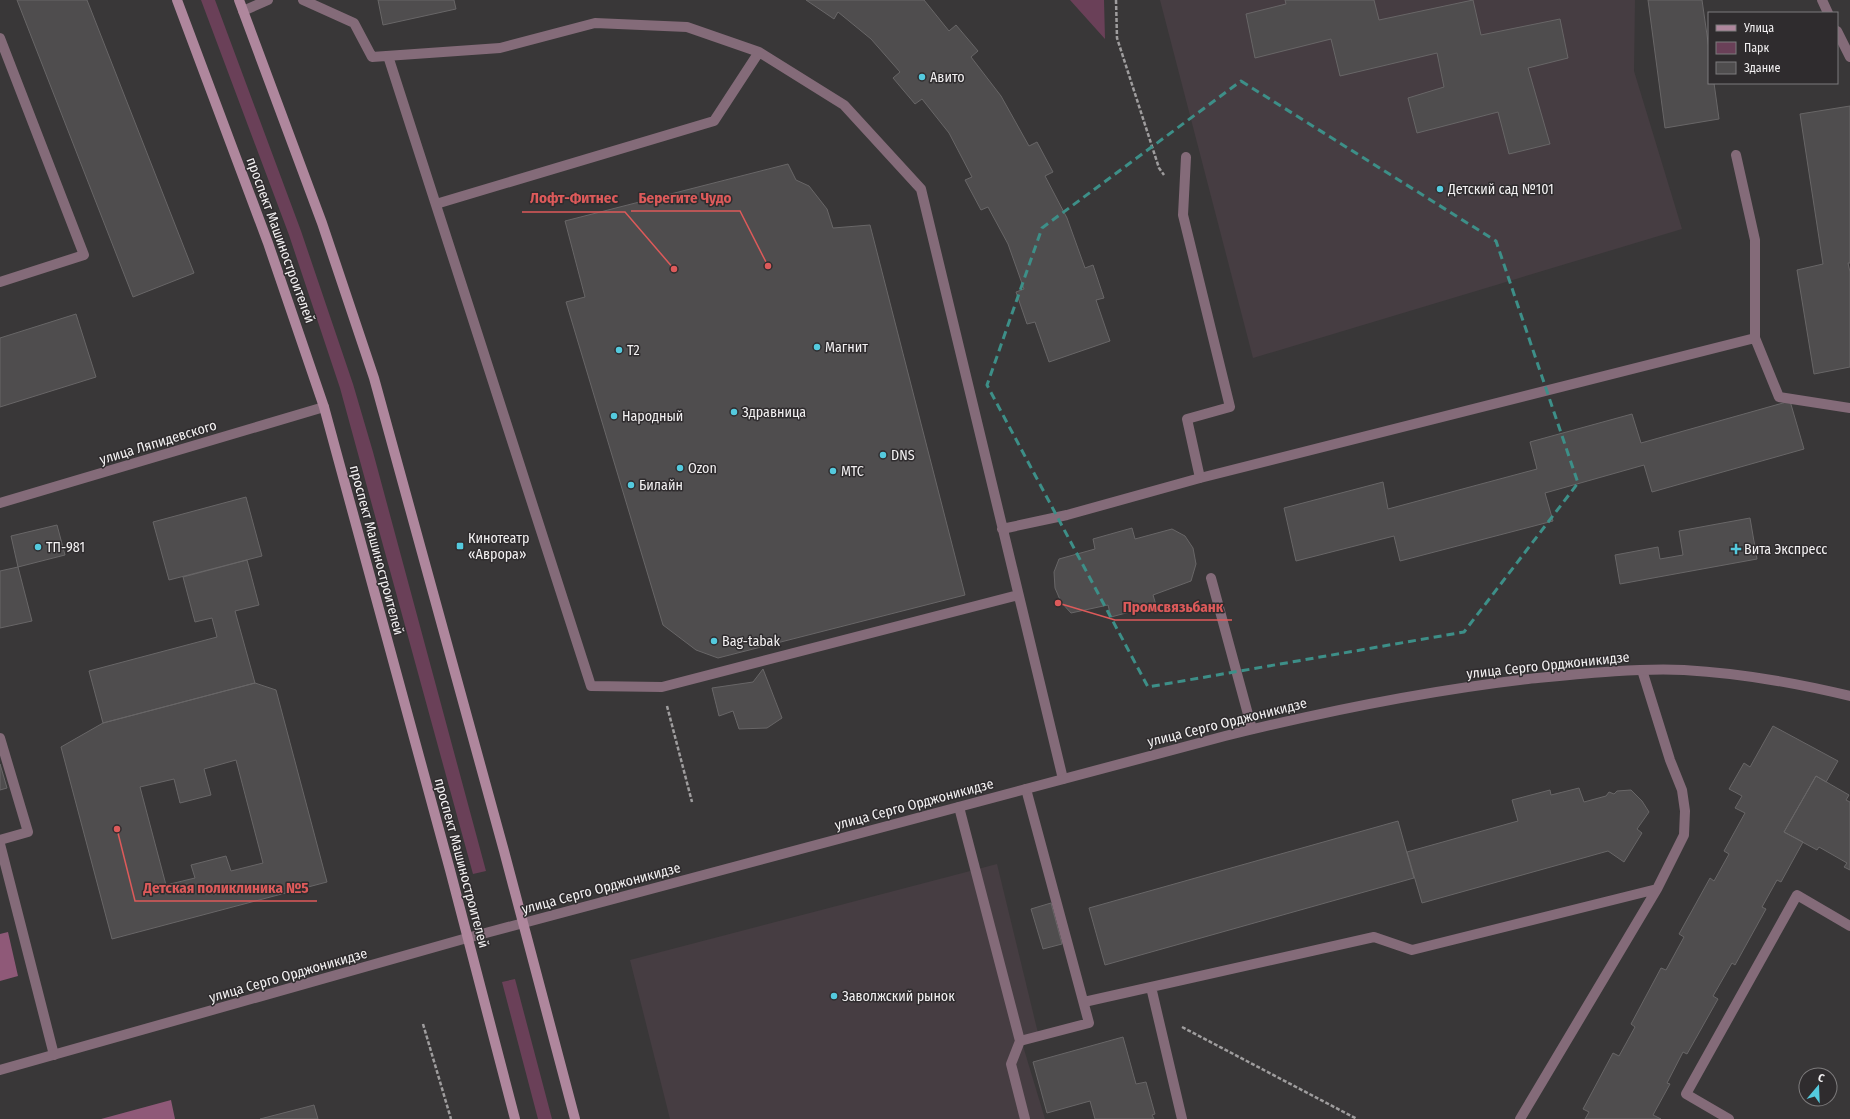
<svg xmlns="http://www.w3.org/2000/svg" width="1850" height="1119" font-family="'Fira Sans Condensed',sans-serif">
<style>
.built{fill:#463d42}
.green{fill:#6a4058}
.forest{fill:#8f5978}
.building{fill:#4f4d4e;stroke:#686667;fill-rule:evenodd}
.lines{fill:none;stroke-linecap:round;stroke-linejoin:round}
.path{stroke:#9f9d9e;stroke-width:2.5;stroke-dasharray:4 2;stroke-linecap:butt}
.service{stroke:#846b79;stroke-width:10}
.minor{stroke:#846b79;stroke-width:10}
.tertiary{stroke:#846b79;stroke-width:10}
.secondary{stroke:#af879d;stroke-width:10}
.marked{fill:none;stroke:#3d8f88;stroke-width:3;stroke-dasharray:8 5;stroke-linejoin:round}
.poi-dot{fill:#54cade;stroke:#2f2c2e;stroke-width:1.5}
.labels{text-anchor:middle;stroke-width:3;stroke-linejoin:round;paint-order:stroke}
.poi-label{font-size:14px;fill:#f3f1f2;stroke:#2f2c2e;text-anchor:start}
.street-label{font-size:14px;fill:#f3f1f2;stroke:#2f2c2e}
.leader{fill:none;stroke:#dd5a5a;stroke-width:1.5}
.callout-dot{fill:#dd5a5a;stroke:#2f2c2e;stroke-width:1.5}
.callout-label{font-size:15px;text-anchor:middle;font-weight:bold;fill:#dd5a5a;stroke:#2f2c2e;stroke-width:3;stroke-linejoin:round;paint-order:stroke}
</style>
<rect width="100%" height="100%" fill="#393738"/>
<path class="built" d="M1160 0H1635L1634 71 1682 229 1253 358Z
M997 864 1038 1033 1020 1036 1045 1119H670L630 960Z"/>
<path class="green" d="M201 0H215L301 231 353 384 373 452 486 871 473 874 340 388 289 235Z
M1070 0H1104L1105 39Z
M515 979 552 1119H538L502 982Z"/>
<path class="forest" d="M8 932 18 976 0 981V934Z
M171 1100 175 1119H101Z"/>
<path class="building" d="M17 0H87L194 273 133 297Z
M378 0H454L456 9 383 25Z
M806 0H924L949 31 956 25 978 51 971 57 1001 96 1029 146 1037 142 1053 172 1045 176 1067 218 1085 268 1093 265 1104 298 1096 300 1110 341 1049 362 1035 322 1027 324 1016 292 1024 289 1008 244 988 207 981 210 965 180 972 177 949 133 922 99 915 104 893 78 900 72 871 39 838 12 834 19Z
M1285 0H1374L1379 20 1473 0 1481 35 1560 19 1568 58 1528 68 1550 144 1509 154 1498 112 1417 133 1408 98 1444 87 1437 53 1340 76 1331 39 1255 58 1246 14 1286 4Z
M1648 0H1702L1709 49V83H1714L1719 119 1665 128Z
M1850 106V263H1848L1850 272V367L1814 374 1797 270 1823 264 1800 114Z
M788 164 796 180 809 186 827 209 833 228 870 225 965 595 718 658 696 650 663 625 566 302 585 297 565 221Z
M76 314 96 377 0 407V338Z
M1790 401 1804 449 1652 492 1644 465 1545 493 1553 521 1400 561 1394 536 1296 561 1284 508 1383 482 1388 509 1537 469 1530 442 1632 414 1641 443Z
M246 497 262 556 169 580 153 522Z
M1750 518 1757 559 1620 584 1615 555 1658 547 1660 559 1683 555 1679 531Z
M57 525 65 555 18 567 11 536Z
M1132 528 1135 539 1172 529 1185 536 1193 548 1196 564 1191 581 1153 595 1156 605 1111 617 1108 605 1071 613 1061 602 1055 588 1054 572 1059 559 1095 549 1093 539Z
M247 560 259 605 235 611 255 683 103 723 89 671 217 637 212 618 195 622 183 577Z
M18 567 32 621 0 628V571Z
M763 669 782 718 767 728 739 729 733 711 719 716 712 688 753 682Z
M255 683 276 690 327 882 112 939 61 747 103 723ZM236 760 263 863 231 871 226 856 191 865 195 878 166 885 140 787 174 779 180 803 211 795 204 769Z
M1773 726 1838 761 1826 782 1816 776 1784 832 1803 842 1781 882 1777 880 1762 907 1766 909 1735 965 1732 963 1713 996 1718 999 1687 1054 1683 1052 1667 1083 1670 1084 1653 1115 1661 1119H1585L1589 1112 1583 1109 1613 1053 1619 1056 1635 1027 1631 1024 1661 968 1666 970 1684 937 1679 934 1710 878 1714 881 1729 854 1724 851 1745 813 1735 808 1742 796 1729 789 1744 763 1750 767Z
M0 764 7 788 0 790Z
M1816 776 1849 795 1846 800 1850 802V870L1844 867 1847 863 1819 847 1817 850 1784 832Z
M1579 788 1584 802 1606 796 1609 792 1614 794 1617 791 1631 790 1642 801 1649 812 1637 829 1642 833 1624 862 1608 851 1422 903 1407 852 1518 821 1512 800 1550 790 1551 795Z
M1398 821 1414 878 1105 965 1089 908Z
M1051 903 1062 944 1043 949 1031 909Z
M1123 1037 1136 1084 1146 1082 1155 1114 1152 1115 1154 1119H1095L1090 1101 1047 1113 1033 1062Z
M314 1105 318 1119H260Z"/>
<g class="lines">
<path class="path" d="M1116 0 1117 38 1159 168 1164 175
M667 706 692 802
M423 1024 451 1119
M1182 1027 1357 1119"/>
<path class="service" d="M303 0 354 23 372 57 500 48 595 23 687 27 759 52 844 105 921 189 1063 779
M1822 0 1828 13
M243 11 268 0
M1837 31 1850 57
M0 38 84 255 0 282
M388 56 591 686 662 687 1018 595
M1186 157 1183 215 1230 407 1187 419 1200 478
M436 204 714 121 759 52
M1755 338 1779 397 1850 408
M1002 529 1067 515 1200 478 1755 338V240L1736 155
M1211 578 1252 729
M0 738 28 832 0 840
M959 807 1020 1041
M0 844 54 1055
M1151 987 1182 1119
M1084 1002 1374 937 1412 950 1657 889 1684 835 1685 811 1682 790 1670 760 1642 670
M1025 1119 1011 1064 1020 1041 1089 1023 1026 789
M1520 1119 1657 889
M1729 1119 1686 1094 1797 895 1850 926"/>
<path class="minor" d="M0 503 324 407"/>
<path class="tertiary" d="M0 1070 467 938 1225 736C1326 711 1425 691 1528 679 1580 674 1632 668 1684 670 1739 673 1796 683 1850 696"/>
<path class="secondary" d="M177 0 268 243 324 407 450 870 515 1119
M239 0 322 223 374 378 504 851 575 1119"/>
</g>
<path class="marked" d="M1241 81 1496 241 1578 483 1464 632 1148 687 987 385 1042 228Z"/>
<g class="poi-dot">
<circle cx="922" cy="77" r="4"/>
<circle cx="1440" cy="189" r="4"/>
<circle cx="817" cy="347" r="4"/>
<circle cx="619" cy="350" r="4"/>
<circle cx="734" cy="412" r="4"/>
<circle cx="614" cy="416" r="4"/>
<circle cx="883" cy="455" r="4"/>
<circle cx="680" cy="468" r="4"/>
<circle cx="833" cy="471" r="4"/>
<circle cx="631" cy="485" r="4"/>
<rect x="456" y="542" width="8" height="8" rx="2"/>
<circle cx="38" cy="547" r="4"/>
<path d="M1734 543h4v4h4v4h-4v4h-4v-4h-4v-4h4z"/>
<circle cx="714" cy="641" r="4"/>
<circle cx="834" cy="996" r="4"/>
</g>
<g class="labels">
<g class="poi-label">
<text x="930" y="82">Авито</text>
<text x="1448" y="194">Детский сад №101</text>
<text x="825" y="352">Магнит</text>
<text x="627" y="355">T2</text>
<text x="742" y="417">Здравница</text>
<text x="622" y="421">Народный</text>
<text x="891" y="460">DNS</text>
<text x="688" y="473">Ozon</text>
<text x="841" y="476">МТС</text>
<text x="639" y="490">Билайн</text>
<text x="468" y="543">Кинотеатр<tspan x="468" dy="16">«Аврора»</tspan></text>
<text x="46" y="552">ТП-981</text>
<text x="1744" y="554">Вита Экспресс</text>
<text x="722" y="646">Bag-tabak</text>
<text x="842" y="1001">Заволжский рынок</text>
</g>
<g class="street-label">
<text transform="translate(281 240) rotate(70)" y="5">проспект Машиностроителей</text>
<text transform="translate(158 442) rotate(-17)" y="5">улица Ляпидевского</text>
<text transform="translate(377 550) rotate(75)" y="5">проспект Машиностроителей</text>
<text transform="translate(1548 665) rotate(-6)" y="5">улица Серго Орджоникидзе</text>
<text transform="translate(1227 722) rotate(-14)" y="5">улица Серго Орджоникидзе</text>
<text transform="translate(914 804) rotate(-15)" y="5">улица Серго Орджоникидзе</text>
<text transform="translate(462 863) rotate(75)" y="5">проспект Машиностроителей</text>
<text transform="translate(601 888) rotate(-15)" y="5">улица Серго Орджоникидзе</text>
<text transform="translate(288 975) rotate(-16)" y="5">улица Серго Орджоникидзе</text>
</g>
</g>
<path class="leader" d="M768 266L740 211H631M674 269L625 212H522M1058 603L1115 620H1232M117 829L135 901H317"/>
<g class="callout-dot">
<circle cx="768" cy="266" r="4"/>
<circle cx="674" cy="269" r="4"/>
<circle cx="1058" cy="603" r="4"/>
<circle cx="117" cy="829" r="4"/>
</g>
<g class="callout-label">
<text x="685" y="203">Берегите Чудо</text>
<text x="574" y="203">Лофт-Фитнес</text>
<text x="1173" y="612">Промсвязьбанк</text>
<text x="226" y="893">Детская поликлиника №5</text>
</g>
<rect x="1708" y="12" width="130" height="72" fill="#2f2c2e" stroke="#7d7b7c"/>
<rect x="1716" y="25" width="20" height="6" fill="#af879d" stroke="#7d7b7c"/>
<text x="1744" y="32" font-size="12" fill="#f3f1f2">Улица</text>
<rect x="1716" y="42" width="20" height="12" fill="#6a4058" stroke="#7d7b7c"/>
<text x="1744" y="52" font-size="12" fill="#f3f1f2">Парк</text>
<rect x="1716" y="62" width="20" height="12" fill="#4f4d4e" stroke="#7d7b7c"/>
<text x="1744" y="72" font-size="12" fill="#f3f1f2">Здание</text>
<g transform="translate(1818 1087) rotate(19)"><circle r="19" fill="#2f2c2e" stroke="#7d7b7c"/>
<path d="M0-3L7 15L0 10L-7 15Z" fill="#54cade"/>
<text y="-6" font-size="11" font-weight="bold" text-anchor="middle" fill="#f3f1f2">С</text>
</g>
</svg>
